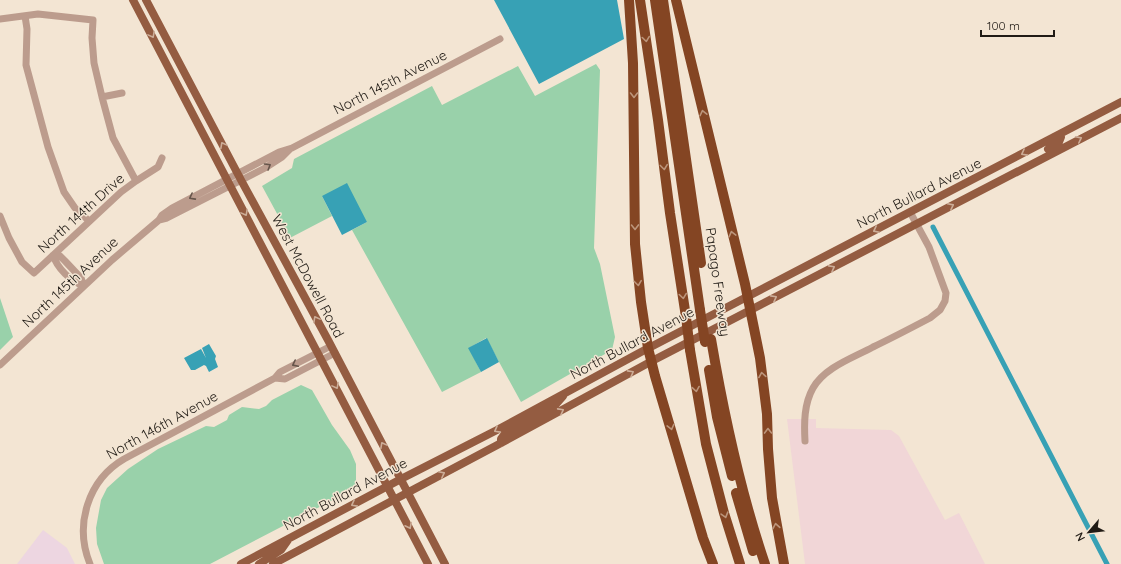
<svg xmlns="http://www.w3.org/2000/svg" width="1121" height="564" font-family="Quicksand,sans-serif">
<style>
.industrial{fill:#f1d6d7}
.education{fill:#edd6e1}
.green{fill:#99d1aa}
.water{fill:#37a1b5}
.lines{fill:none;stroke-linecap:round;stroke-linejoin:round}
.canal{stroke:#37a1b5;stroke-width:5}
.minor{stroke:#bc9c8d;stroke-width:7}
.major{stroke:#945c41;stroke-width:8}
.highway{stroke:#844523;stroke-width:10}
.highway-bridge{stroke:#844523;stroke-width:10}
.oneway{stroke:#cdae99}
.oneway2{stroke:#bc957b}
.oneway3{stroke:#66554b}
.labels{text-anchor:middle;stroke-width:3;stroke-linejoin:round;paint-order:stroke}
.street-label{font-size:14px;fill:#201b15;stroke:#f3e5d3}
</style>
<rect width="100%" height="100%" fill="#f3e5d3"/>
<path class="industrial" d="M787 419H816V428L891 430 899 436 945 520 959 513 985 564H805Z"/>
<path class="education" d="M43 530 67 548 75 564H17Z"/>
<path class="green" d="M596 64 600 70 594 248 600 264 615 337 612 350 521 402 486 338 469 348 481 372 442 392 352 230 367 222 322 196 332 216 286 240 281 221 262 186 292 168 294 159 432 86 442 105 518 66 535 96Z
M0 298 13 337 0 350Z
M301 385 312 390 332 425 350 450 356 464V488L210 564H104L97 544 96 528 101 500 107 488 128 469 158 449 206 426 214 427 227 420 229 415 242 407 259 409 266 406 272 400Z"/>
<path class="water" d="M494 0H617L624 39 539 84Z
M347 183 367 222 342 235 322 196Z
M487 338 499 362 481 372 468 348Z
M209 344 216 356 215 359 218 367 209 372 206 366 204 365 195 370H191L184 358 201 349 206 358 202 348Z"/>
<g class="lines">
<path class="canal" d="M933 227 1107 564"/>
<path class="minor" d="M25 16 27 29 26 65 48 147 64 192 75 208 89 221
M0 19 38 14 93 20 92 38 94 63 102 97 113 138 136 181
M102 97 122 93
M0 216 9 238 22 262 34 273 121 192 136 181 158 167 162 158
M159 220 167 218 265 168 282 157 290 149
M53 255 60 256 65 261 81 278 84 286C71 282 57 268 53 255Z
M0 365 112 260 159 220 162 215 172 208 279 152 292 148 500 39
M275 378 285 379 335 353
M805 441C804 423 804 404 813 388 825 367 853 358 873 347 892 338 911 328 930 318L940 310 945 301 946 293 929 247 910 212
M90 564C74 525 88 480 124 459L275 378 280 372 331 346"/>
<path class="major" d="M133 0 428 564
M146 0 241 180 328 340 445 564
M1048 149 1059 142 1061 137 1060 134
M501 443V439L504 435 556 404 563 396
M241 564 401 479 497 430 641 352 1121 102
M259 564 281 550 288 540
M273 564 503 442 652 361 1121 118"/>
<path class="highway" d="M629 0 633 63 635 244 641 302 648 348 655 376 703 538 713 564
M640 0 658 120 670 213 686 317
M655 0 700 310
M663 0 701 263
M676 0 745 284 760 358 767 414 768 449 772 498 784 564
M711 339C724 415 740 491 765 564
M690 350 706 444 724 513 740 564
M709 370 717 417 732 476
M736 493 753 551"/>
<path class="highway-bridge" d="M700 310 705 342
M686 317 690 350"/>
</g>
<defs><path id="oneway-chevron" d="M-2-3.5L2.5 0L-2 3.5" fill="none" stroke-width="1.6" stroke-linecap="round" stroke-linejoin="round"/></defs>
<g class="oneway">
<use href="#oneway-chevron" transform="translate(152 35) rotate(62)"/>
<use href="#oneway-chevron" transform="translate(1079 139) rotate(-27)"/>
<use href="#oneway-chevron" transform="translate(223 145) rotate(-118)"/>
<use href="#oneway-chevron" transform="translate(1024 153) rotate(152)"/>
<use href="#oneway-chevron" transform="translate(951 206) rotate(-27)"/>
<use href="#oneway-chevron" transform="translate(245 213) rotate(62)"/>
<use href="#oneway-chevron" transform="translate(876 230) rotate(153)"/>
<use href="#oneway-chevron" transform="translate(832 268) rotate(-28)"/>
<use href="#oneway-chevron" transform="translate(774 298) rotate(-28)"/>
<use href="#oneway-chevron" transform="translate(316 319) rotate(-118)"/>
<use href="#oneway-chevron" transform="translate(631 373) rotate(-29)"/>
<use href="#oneway-chevron" transform="translate(336 386) rotate(62)"/>
<use href="#oneway-chevron" transform="translate(561 411) rotate(-28)"/>
<use href="#oneway-chevron" transform="translate(497 430) rotate(152)"/>
<use href="#oneway-chevron" transform="translate(383 445) rotate(-118)"/>
<use href="#oneway-chevron" transform="translate(442 474) rotate(-27)"/>
<use href="#oneway-chevron" transform="translate(354 504) rotate(152)"/>
<use href="#oneway-chevron" transform="translate(409 526) rotate(63)"/>
</g>
<g class="oneway2">
<use href="#oneway-chevron" transform="translate(646 39) rotate(82)"/>
<use href="#oneway-chevron" transform="translate(634 95) rotate(90)"/>
<use href="#oneway-chevron" transform="translate(703 113) rotate(-103)"/>
<use href="#oneway-chevron" transform="translate(664 167) rotate(83)"/>
<use href="#oneway-chevron" transform="translate(635 227) rotate(89)"/>
<use href="#oneway-chevron" transform="translate(732 234) rotate(-104)"/>
<use href="#oneway-chevron" transform="translate(638 283) rotate(83)"/>
<use href="#oneway-chevron" transform="translate(683 296) rotate(82)"/>
<use href="#oneway-chevron" transform="translate(762 375) rotate(-99)"/>
<use href="#oneway-chevron" transform="translate(696 389) rotate(81)"/>
<use href="#oneway-chevron" transform="translate(671 427) rotate(76)"/>
<use href="#oneway-chevron" transform="translate(768 431) rotate(-91)"/>
<use href="#oneway-chevron" transform="translate(725 515) rotate(74)"/>
<use href="#oneway-chevron" transform="translate(776 526) rotate(-100)"/>
</g>
<g class="oneway3">
<use href="#oneway-chevron" transform="translate(268 166) rotate(-31)"/>
<use href="#oneway-chevron" transform="translate(192 197) rotate(152)"/>
<use href="#oneway-chevron" transform="translate(295 364) rotate(153)"/>
</g>
<g class="labels">
<g class="street-label">
<text transform="translate(390 82) rotate(-27)" y="5">North 145th Avenue</text>
<text transform="translate(919 193) rotate(-27)" y="5">North Bullard Avenue</text>
<text transform="translate(81 213) rotate(-42)" y="5">North 144th Drive</text>
<text transform="translate(308 276) rotate(62)" y="5">West McDowell Road</text>
<text transform="translate(70 282) rotate(-43)" y="5">North 145th Avenue</text>
<text transform="translate(718 282) rotate(82)" y="5">Papago Freeway</text>
<text transform="translate(632 343) rotate(-28)" y="5">North Bullard Avenue</text>
<text transform="translate(162 425) rotate(-29)" y="5">North 146th Avenue</text>
<text transform="translate(345 494) rotate(-28)" y="5">North Bullard Avenue</text>
</g>
</g>
<g transform="translate(1089 532) rotate(242)" stroke="#f3e5d3" stroke-width="3" paint-order="stroke">
<path d="M0-3L7 15L0 10L-7 15Z" fill="#201b15"/>
<text y="-6" font-size="11" font-weight="bold" text-anchor="middle" fill="#201b15">N</text>
</g>
<path d="M981 30v6h73v-6" fill="none" stroke="#201b15" stroke-width="2"/>
<text x="987" y="30" font-size="12" fill="#201b15" stroke="#f3e5d3" stroke-width="3" paint-order="stroke">100 m</text>
</svg>
